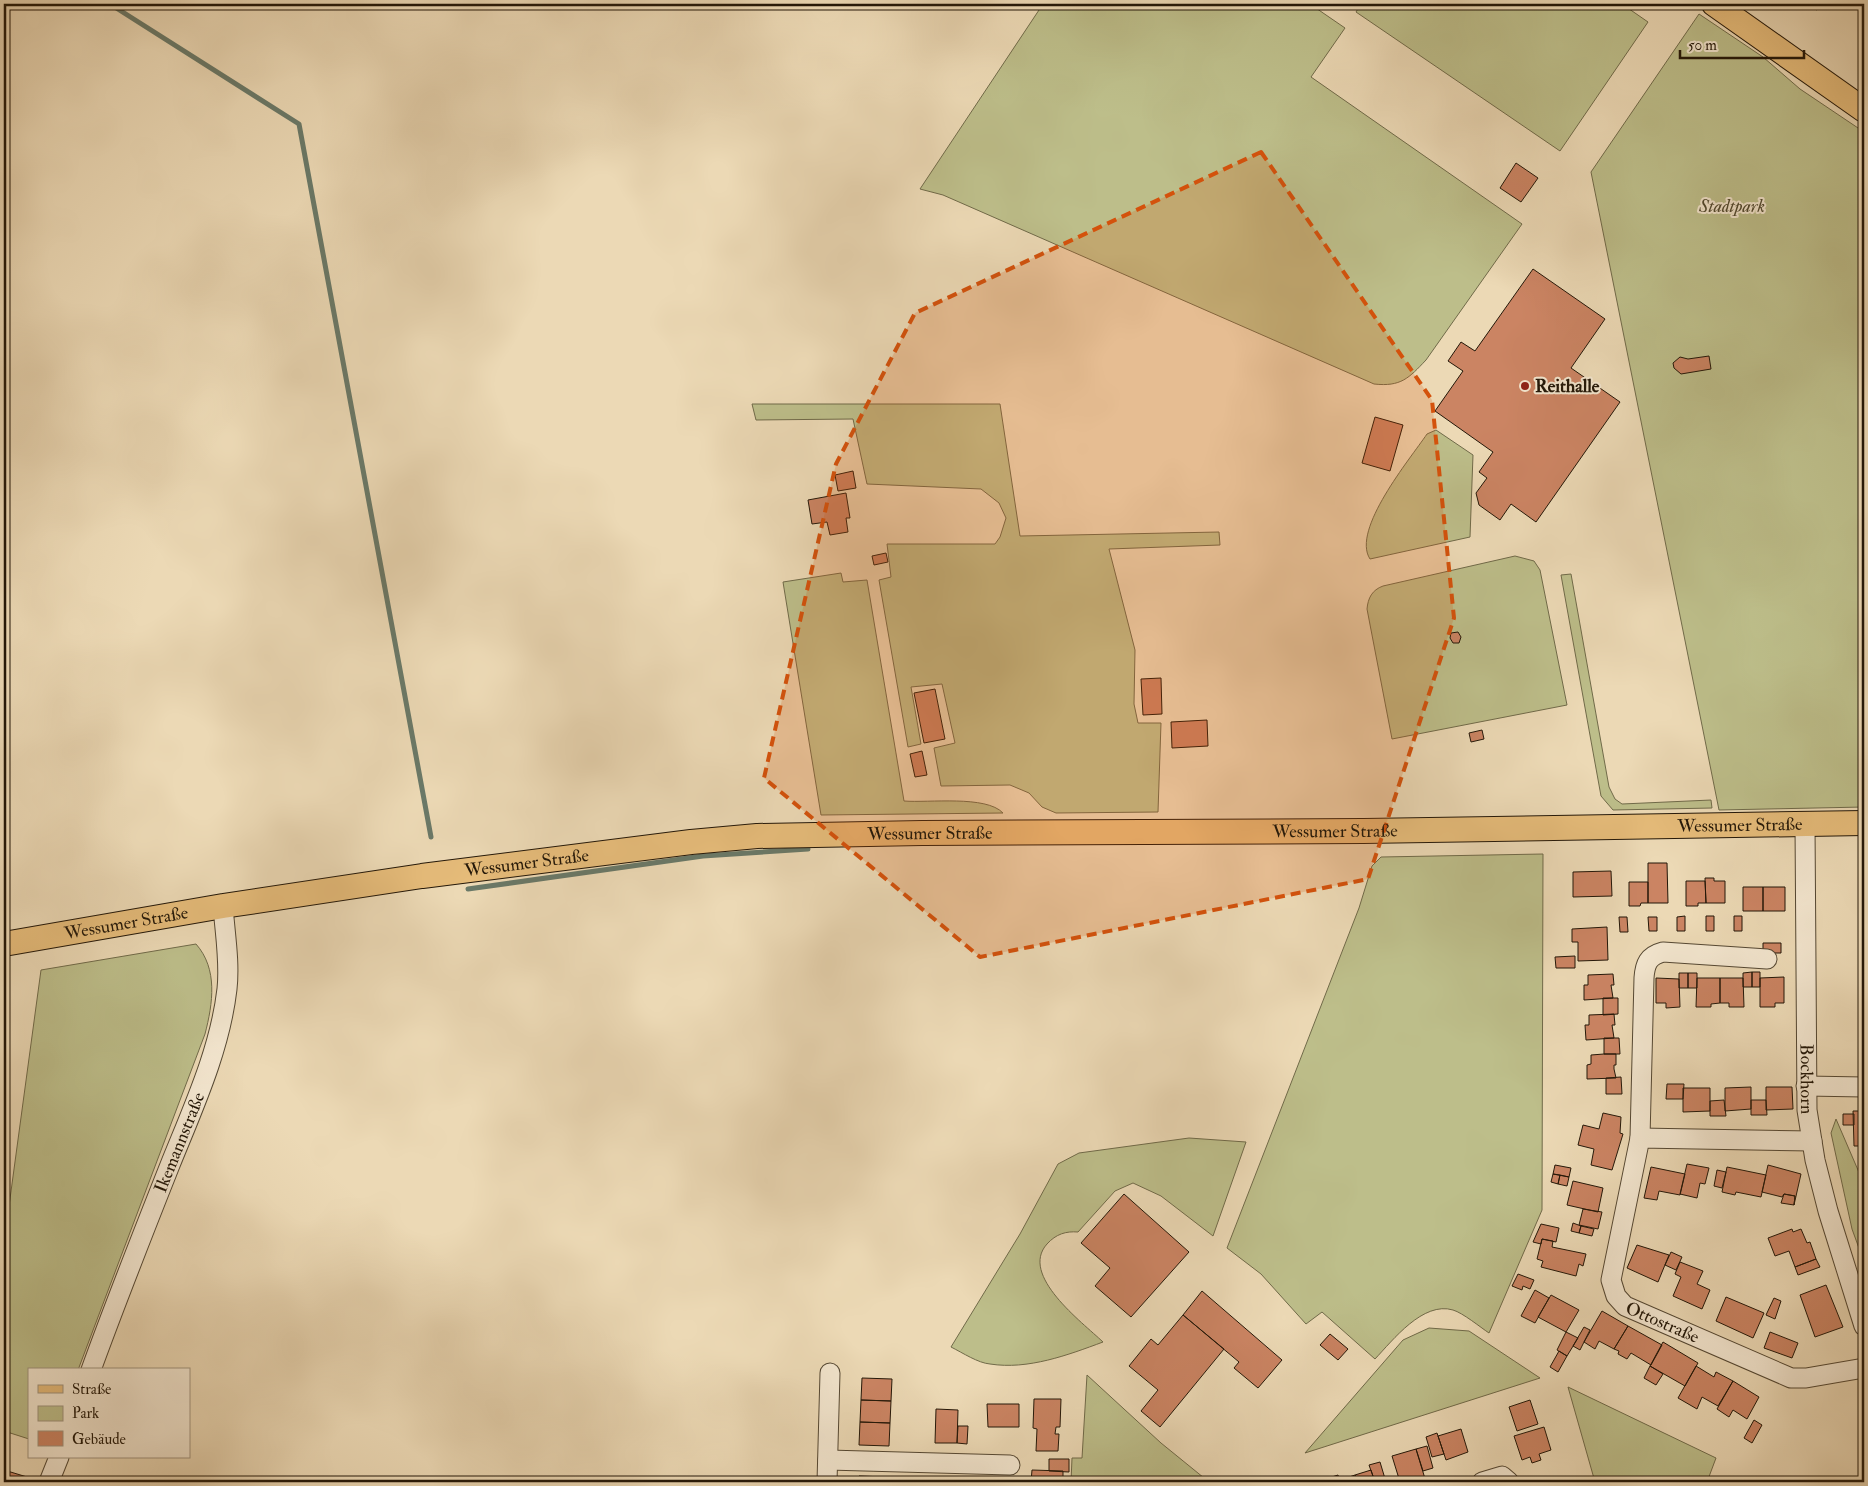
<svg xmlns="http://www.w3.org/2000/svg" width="1868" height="1486" font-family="'IM FELL Double Pica',serif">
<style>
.green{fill:#bdbe8a;stroke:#706a49}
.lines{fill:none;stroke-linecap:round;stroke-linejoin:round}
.stream{stroke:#6a7968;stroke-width:5}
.building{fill:#cb8463;stroke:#231708}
.minor-casing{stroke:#554833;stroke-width:21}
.major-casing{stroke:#231708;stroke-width:26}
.minor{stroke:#f3e6cf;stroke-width:19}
.major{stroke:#e6bc7a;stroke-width:24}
.marked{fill:#d4520c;fill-opacity:0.2;stroke:#d4520c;stroke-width:4;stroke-dasharray:10 6;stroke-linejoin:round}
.poi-dot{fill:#8f2418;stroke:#f3e6cf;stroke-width:2}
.labels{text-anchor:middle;stroke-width:4;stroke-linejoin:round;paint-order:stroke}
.park-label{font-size:18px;font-style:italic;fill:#51492f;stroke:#f3e6cf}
.poi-label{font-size:18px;font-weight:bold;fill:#231708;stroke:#f3e6cf;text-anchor:start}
.street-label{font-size:18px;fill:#231708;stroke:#f3e6cf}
</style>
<rect width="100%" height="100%" fill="#ecd9b5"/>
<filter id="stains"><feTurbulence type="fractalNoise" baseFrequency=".004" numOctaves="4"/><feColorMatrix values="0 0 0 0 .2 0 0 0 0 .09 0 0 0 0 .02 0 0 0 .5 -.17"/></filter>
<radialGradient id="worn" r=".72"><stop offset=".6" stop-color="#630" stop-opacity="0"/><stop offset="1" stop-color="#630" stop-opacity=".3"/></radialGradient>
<path class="green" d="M1043 4H1310L1345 28 1311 77 1522 224 1426 360C1409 378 1401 387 1374 384L943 195 920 189Z
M1361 4H1622L1648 22 1560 151 1356 12Z
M1699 14 1763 57 1800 89 1864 132V807L1719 810 1591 172Z
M752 404H1000L1020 536 1219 532 1220 545 1109 549 1135 650 1134 704 1138 723H1161L1158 812 1056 813 1042 807 1029 793 1010 785 941 786 934 748 955 743 942 684 911 687 921 744 908 747 879 580 891 577 887 544H995L1000 537 1006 518 999 503 981 489 867 484 853 419 756 420Z
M1436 430 1473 455 1470 537 1370 559C1351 530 1410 459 1427 434Z
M1515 556 1534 561 1540 570 1567 705 1392 739 1367 609C1368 598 1372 590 1383 586Z
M841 573 843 582 867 580 904 801C929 803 986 795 1003 813L821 815 783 582Z
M1571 574 1609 787 1615 799 1622 804 1711 800 1712 808 1613 810 1601 796 1561 575Z
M1543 854 1542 1210 1489 1333C1480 1327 1463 1313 1453 1310 1423 1301 1393 1340 1375 1359L1322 1312 1306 1324 1261 1274 1227 1248 1359 908 1372 866 1381 857Z
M196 944C218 969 213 1003 205 1034L78 1370H29V1439L4 1431V1243L41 970Z
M1836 1119 1864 1184V1262L1852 1229 1831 1133Z
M1189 1138 1246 1142 1213 1236 1161 1196 1133 1183 1115 1191 1078 1232C1066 1231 1056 1234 1047 1244 1019 1275 1082 1322 1103 1342 1068 1355 1028 1370 990 1364 978 1363 963 1353 951 1347L1020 1234 1058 1164 1079 1153Z
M1429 1328 1469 1331 1540 1378 1305 1453 1403 1340Z
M1087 1375 1161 1443 1209 1482H1071L1072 1458H1082Z
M1568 1387 1716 1458 1707 1482H1595Z"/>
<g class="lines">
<path class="stream" d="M110 4 299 124 431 837
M468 889 703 856 808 849"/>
</g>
<path class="building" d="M1807 4H1821L1817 10Z
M1516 163 1538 178 1521 202 1500 188Z
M1533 269 1605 319 1571 368 1620 402 1536 522 1511 504 1500 520 1479 505 1476 493 1487 478 1479 472 1493 452 1435 411 1463 371 1448 361 1461 342 1475 351Z
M1709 356 1711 369 1681 374 1674 368 1673 363 1680 357 1688 359Z
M1375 417 1403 425 1390 471 1362 463Z
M853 471 856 488 838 491 835 475Z
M846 493 850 518H846L848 532 830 535 827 522 812 524 808 500Z
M886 553 888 562 874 565 872 556Z
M1458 632 1461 637 1459 643H1453L1450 638 1451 633Z
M1161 678 1162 714 1143 715 1141 679Z
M935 689 945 739 924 743 914 693Z
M1207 720 1208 746 1172 748 1171 722Z
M1482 730 1484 739 1471 742 1469 733Z
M922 751 927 775 915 777 910 754Z
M1648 863H1667L1668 903H1648Z
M1611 871 1612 896 1573 897V872Z
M1705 878H1714V881H1725V903H1706Z
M1686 881H1705L1706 903H1698V906H1686Z
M1629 882H1648V903H1641L1640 906H1629Z
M1743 887H1763V911H1743Z
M1763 887H1785V911H1763Z
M1685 916V931H1677V917Z
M1706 916H1714V931H1706Z
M1734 916H1742V931H1734Z
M1619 917H1627L1628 932H1620Z
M1648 917H1657V931H1649Z
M1607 927 1608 960 1578 961V942H1572V929Z
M1763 943H1781V953H1763Z
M1575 956V968H1556L1555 957Z
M1752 972V987H1743V973Z
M1752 972H1760V987H1752Z
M1679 973H1688V988H1679Z
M1688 973H1697V988H1688Z
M1613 974 1614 985H1611L1613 998 1584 1000V985H1588V975Z
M1784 977V1003H1775V1007H1760V978Z
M1656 978 1679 979 1680 1007 1666 1008V1003H1656Z
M1697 978H1720V1003L1711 1004V1007H1696Z
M1720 978H1743L1744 1007H1729V1003H1720Z
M1603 998H1618V1014L1603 1015Z
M1614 1014 1615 1025H1612L1614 1038 1586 1040 1585 1025H1589V1015Z
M1604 1038H1619L1620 1054H1604Z
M1604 1054H1616V1065H1614V1069L1616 1078 1587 1079V1065L1591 1064V1055Z
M1621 1077 1622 1094H1606V1078Z
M1667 1084H1684L1683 1099H1666Z
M1751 1087V1109L1725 1111V1088Z
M1766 1087H1792L1793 1109 1766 1110Z
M1683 1088H1710V1111L1683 1112Z
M1724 1100 1726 1116H1710V1101Z
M1751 1100H1766L1767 1115H1751Z
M1853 1111H1864V1146H1854Z
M1603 1113 1621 1117 1620 1133 1623 1134 1612 1170 1591 1165 1594 1149 1578 1145 1583 1125 1599 1129Z
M1843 1114H1854V1125H1843Z
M1687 1164 1709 1168 1705 1184 1700 1183 1697 1198 1680 1194Z
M1555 1165 1571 1168 1569 1177 1553 1174Z
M1768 1165 1801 1174 1794 1205 1795 1196 1784 1194 1782 1197 1762 1192Z
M1651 1167 1685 1174 1680 1195 1659 1191 1657 1200 1644 1198Z
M1727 1167 1766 1175 1761 1197 1736 1192 1735 1195 1722 1192Z
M1717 1170 1726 1172 1722 1188 1714 1186Z
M1553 1174 1560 1175 1558 1184 1551 1182Z
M1560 1175 1569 1177 1567 1186 1558 1184Z
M1573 1181 1603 1188 1598 1212 1567 1205Z
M1124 1194 1189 1252 1131 1317 1095 1286 1110 1268 1081 1243Z
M1784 1194 1795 1196 1794 1205 1781 1203Z
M1583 1209 1602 1212 1598 1229 1579 1225Z
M1573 1223 1581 1226 1579 1233 1571 1231Z
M1541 1224 1559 1228 1556 1242 1542 1239 1541 1244 1533 1242Z
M1581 1226 1594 1229 1592 1236 1579 1233Z
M1792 1229 1793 1232 1801 1229 1807 1243 1810 1242 1816 1259 1795 1267 1789 1251 1775 1256 1768 1238Z
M1542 1239 1553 1241 1552 1247 1586 1254 1583 1266 1579 1264 1576 1276 1541 1267 1543 1261 1537 1259Z
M1637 1245 1669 1255 1658 1282 1627 1268Z
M1671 1252 1682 1257 1676 1270 1665 1265Z
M1816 1259 1820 1267 1798 1275 1795 1267Z
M1680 1262 1703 1271 1697 1284 1710 1290 1702 1309 1673 1296 1681 1277 1675 1274Z
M1518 1274 1534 1280 1530 1289 1523 1286 1522 1290 1512 1286Z
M1826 1285 1843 1327 1815 1337 1800 1295Z
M1535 1290 1549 1298 1535 1323 1521 1316Z
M1202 1291 1282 1360 1258 1388 1234 1368 1239 1362 1183 1315Z
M1551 1295 1579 1310 1566 1332 1538 1317Z
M1726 1297 1764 1313 1753 1338 1716 1321Z
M1774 1298 1781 1301 1775 1319 1766 1315Z
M1602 1311 1628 1326 1614 1349 1599 1341 1595 1349 1584 1342Z
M1183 1315 1224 1349 1160 1427 1141 1411 1158 1390 1129 1366 1151 1339 1158 1345Z
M1628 1326 1662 1345 1651 1365 1631 1353 1627 1359 1618 1354 1619 1351 1614 1349Z
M1584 1327 1590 1330 1580 1350 1573 1346Z
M1566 1332 1578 1338 1567 1356 1557 1350Z
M1770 1332 1798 1343 1792 1358 1764 1348Z
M1330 1334 1348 1349 1338 1360 1320 1345Z
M1663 1342 1698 1363 1685 1386 1650 1366Z
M1559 1351 1567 1356 1558 1372 1550 1367Z
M1650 1366 1663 1374 1656 1385 1644 1378Z
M1696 1366 1714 1377 1716 1372 1733 1381 1718 1406 1702 1397 1697 1409 1678 1398Z
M862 1378 892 1379 891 1401 861 1400Z
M1733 1381 1759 1397 1747 1419 1733 1410 1729 1417 1717 1409Z
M1034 1399H1061L1060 1427H1056L1055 1434H1059L1058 1451H1036L1037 1429 1033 1428Z
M861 1400 891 1401 890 1423 860 1422Z
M1530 1400 1538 1424 1517 1431 1509 1407Z
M987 1404H1019V1427H988Z
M936 1409 958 1410 957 1443H935Z
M1754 1420 1762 1425 1752 1443 1744 1438Z
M860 1422 890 1423 889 1446 859 1445Z
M958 1426H968L967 1444 957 1443Z
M1544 1427 1551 1450 1539 1454 1541 1460 1532 1463 1530 1457 1522 1460 1514 1436Z
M1461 1429 1468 1452 1446 1460 1438 1436Z
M1437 1433 1444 1454 1432 1457 1426 1437Z
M1427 1446 1433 1468 1423 1471 1416 1449Z
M1416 1449 1426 1482H1400L1392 1456Z
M1049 1459H1069V1472L1049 1471Z
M1380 1462 1386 1482H1375L1369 1465Z
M4 1470 27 1477 25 1482H4Z
M1032 1470 1063 1471V1482H1031Z
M1371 1470 1375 1482H1358L1355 1475Z
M1338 1475 1340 1482H1316Z
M1355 1475 1358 1482H1340V1480Z
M859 1476 886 1477V1482H859Z"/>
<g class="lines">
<g class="minor-casing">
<g id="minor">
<path id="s1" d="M1805 824 1807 1110 1815 1160 1828 1211 1864 1326"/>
<path d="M1806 1086 1864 1087"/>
<path d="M1640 1138 1644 978C1645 964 1648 956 1663 952L1767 959"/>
<path id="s2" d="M1812 1141 1640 1138 1611 1280 1616 1296 1625 1306 1791 1378H1806L1864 1368"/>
<path id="s3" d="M91 1370C116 1301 143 1233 170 1165 193 1108 220 1050 227 989 230 962 225 934 223 906"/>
<path d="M828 1460 1010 1465"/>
<path d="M49 1482 59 1457"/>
<path d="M827 1482 830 1373"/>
<path d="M1482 1482 1502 1476 1509 1482"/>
</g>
</g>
<g class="major-casing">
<g id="major">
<path d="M1714 4 1864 110"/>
<path id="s4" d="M4 944 223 906 422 876 691 842 757 836 922 833 1364 831 1864 823"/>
</g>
</g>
<use href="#minor" class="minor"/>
<use href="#major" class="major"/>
</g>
<path class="marked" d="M1261 152 1432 400 1454 618 1368 879 980 957 764 778 836 464 915 313Z"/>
<circle class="poi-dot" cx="1525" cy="386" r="5"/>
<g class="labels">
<g class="park-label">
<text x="1732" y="212">Stadtpark</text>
</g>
<g class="poi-label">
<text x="1535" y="392">Reithalle</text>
</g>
<g class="street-label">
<text dy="6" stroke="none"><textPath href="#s4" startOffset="1744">Wessumer Straße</textPath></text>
<text dy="6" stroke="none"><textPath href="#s4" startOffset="1339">Wessumer Straße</textPath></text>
<text dy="6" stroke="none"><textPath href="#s4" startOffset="934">Wessumer Straße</textPath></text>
<text dy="6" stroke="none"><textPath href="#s4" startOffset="529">Wessumer Straße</textPath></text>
<text dy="6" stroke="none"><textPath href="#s4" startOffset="124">Wessumer Straße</textPath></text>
<text dy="6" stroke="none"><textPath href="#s1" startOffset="255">Bockhorn</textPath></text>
<text dy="6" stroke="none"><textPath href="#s3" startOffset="244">Ikemannstraße</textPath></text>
<text dy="6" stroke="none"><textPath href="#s2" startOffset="388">Ottostraße</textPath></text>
</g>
</g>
<rect width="1868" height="1486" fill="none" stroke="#ecd9b5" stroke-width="20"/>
<rect x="5" y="5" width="1858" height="1476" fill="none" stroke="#231708" stroke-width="2.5"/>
<rect x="10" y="10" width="1848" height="1466" fill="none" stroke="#231708"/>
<rect x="28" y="1368" width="162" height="90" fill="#f3e6cf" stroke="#a0937f"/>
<rect x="38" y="1385" width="25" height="8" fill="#e6bc7a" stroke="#a0937f"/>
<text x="72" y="1394" font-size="15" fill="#231708">Straße</text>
<rect x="38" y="1406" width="25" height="15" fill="#bdbe8a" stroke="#a0937f"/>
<text x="72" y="1418" font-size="15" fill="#231708">Park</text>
<rect x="38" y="1431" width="25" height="15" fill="#cb8463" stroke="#a0937f"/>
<text x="72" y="1444" font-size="15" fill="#231708">Gebäude</text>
<path d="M1680 50v8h124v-8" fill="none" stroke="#231708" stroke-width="2.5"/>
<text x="1688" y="50" font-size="15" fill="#231708" stroke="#f3e6cf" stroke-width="4" paint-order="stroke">50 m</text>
<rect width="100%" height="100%" filter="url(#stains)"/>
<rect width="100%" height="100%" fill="url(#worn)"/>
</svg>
